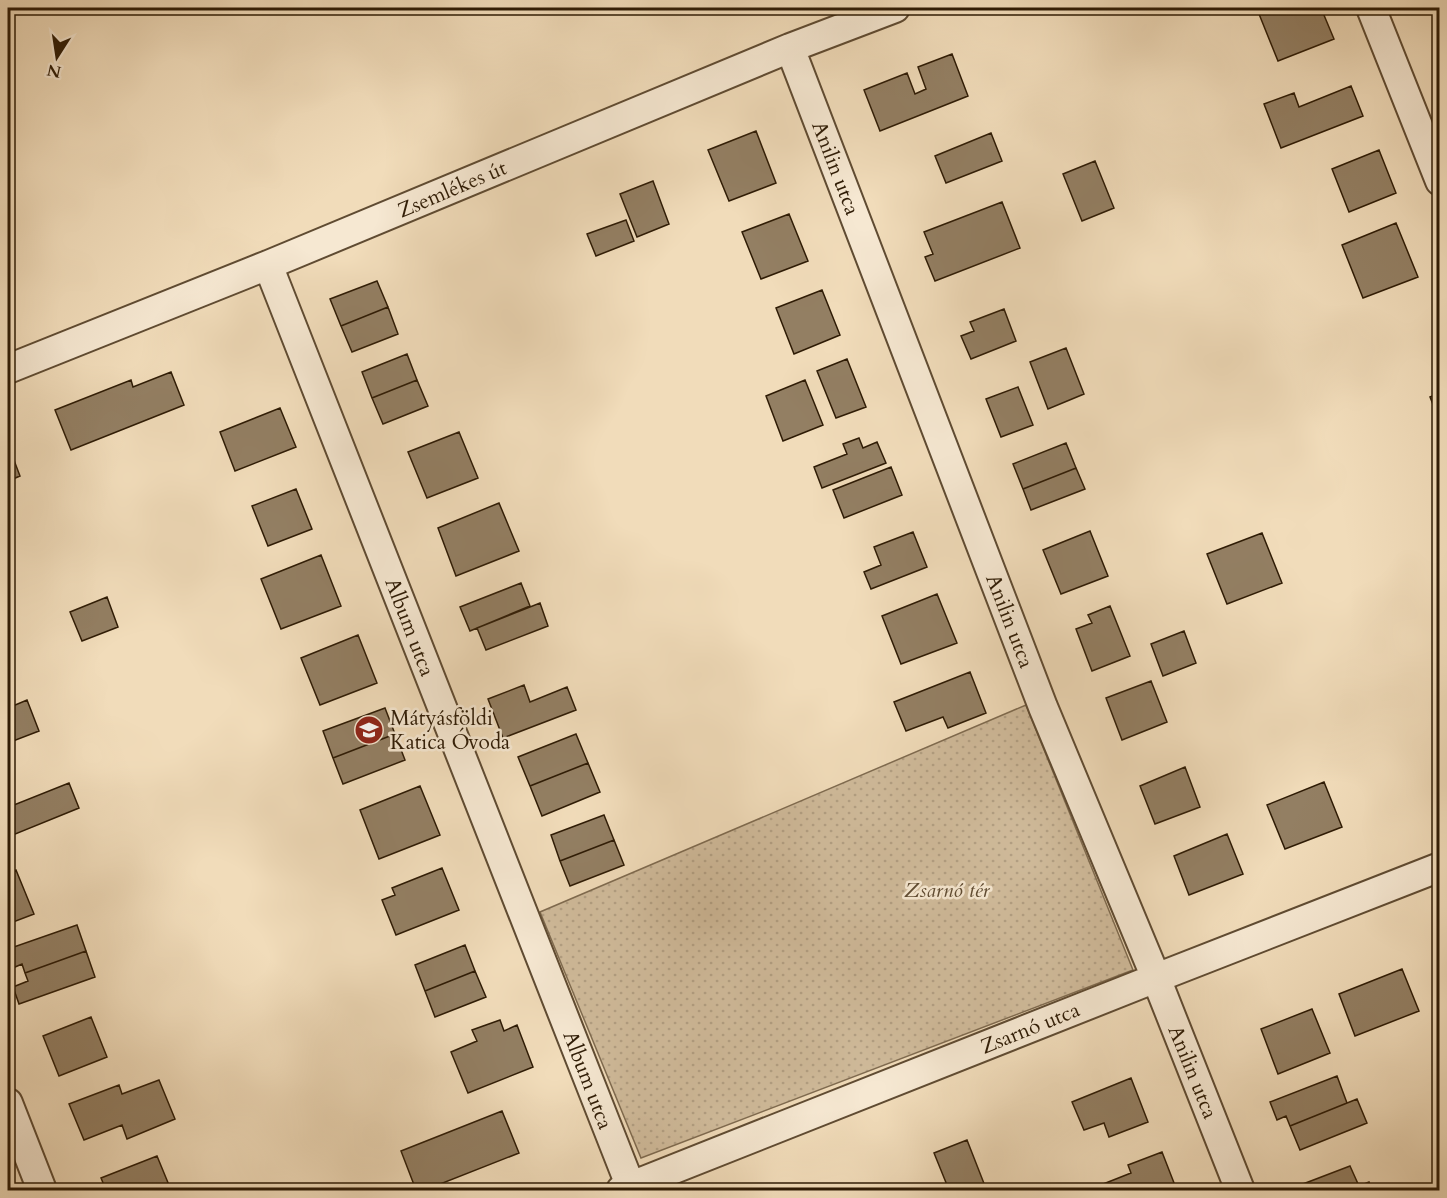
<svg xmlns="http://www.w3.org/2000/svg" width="1447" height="1198" font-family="Cardo,serif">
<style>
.park{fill:url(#park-dots);stroke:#7f6b50;stroke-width:1.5}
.building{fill:#937f63;stroke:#2e1b05;stroke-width:1.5}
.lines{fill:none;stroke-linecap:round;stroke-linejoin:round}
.street-casing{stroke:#5f4b32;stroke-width:32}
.street{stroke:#f6e8d2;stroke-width:28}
.labels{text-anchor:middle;stroke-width:5;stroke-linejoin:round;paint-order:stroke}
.street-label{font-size:21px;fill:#2e1b05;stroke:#f6e8d2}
.poi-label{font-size:21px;fill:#2e1b05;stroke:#f6e8d2;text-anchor:start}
.park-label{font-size:21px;font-style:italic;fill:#5f4b32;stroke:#f6e8d2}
</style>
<defs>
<pattern id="park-dots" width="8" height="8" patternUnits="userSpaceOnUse" patternTransform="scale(1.5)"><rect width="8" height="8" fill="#d0bb9b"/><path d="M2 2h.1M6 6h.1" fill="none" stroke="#b3a084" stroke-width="1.8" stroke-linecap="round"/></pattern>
</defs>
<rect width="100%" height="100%" fill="#f1dcba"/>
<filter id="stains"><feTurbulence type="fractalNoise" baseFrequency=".00333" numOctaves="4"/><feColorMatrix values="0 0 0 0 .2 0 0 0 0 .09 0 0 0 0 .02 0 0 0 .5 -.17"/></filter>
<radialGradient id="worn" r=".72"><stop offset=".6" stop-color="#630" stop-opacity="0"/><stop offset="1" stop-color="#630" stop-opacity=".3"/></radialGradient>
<path class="park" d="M1026 705 1133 970 641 1158 540 912Z"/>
<path class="building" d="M1276 8H1321L1334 39 1278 61 1259 14Z
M952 54 968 96 880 131 864 90 907 73 915 94 926 89 918 67Z
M1351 86 1363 116 1281 148 1264 104 1294 93 1299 107Z
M756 131 776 183 729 201 708 150Z
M991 133 1002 161 946 183 935 156Z
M1379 150 1396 193 1349 212 1332 169Z
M1095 161 1114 208 1082 221 1063 174Z
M653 181 669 224 637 237 620 194Z
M1002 202 1020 248 935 281 925 257 933 254 924 232Z
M789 214 808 261 761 279 742 232Z
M626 220 634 241 596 256 587 234Z
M1396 223 1418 277 1363 298 1342 245Z
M377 281 388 307 341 326 330 299Z
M822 290 840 335 794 354 776 308Z
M388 307 398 334 352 352 341 326Z
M1004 309 1016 341 971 359 961 336 974 331 970 322Z
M1066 348 1084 394 1048 409 1030 362Z
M407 354 417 380 372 398 362 372Z
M847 359 866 407 836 418 817 371Z
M171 372 184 405 71 450 55 410 131 380 133 387Z
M417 380 428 406 383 424 372 398Z
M805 380 823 425 783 441 766 396Z
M1018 387 1033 425 1001 437 986 399Z
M1440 393V422L1430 397Z
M280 408 296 447 235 471 220 432Z
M459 432 478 478 427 498 408 452Z
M859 438 863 448 877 442 886 463 822 488 814 467 847 454 843 444Z
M1066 443 1076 468 1023 489 1013 464Z
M12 455 20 476 8 481V457Z
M891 467 902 495 844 518 833 490Z
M1076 468 1085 489 1031 510 1023 489Z
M296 489 312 529 268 546 252 506Z
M499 503 519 551 456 576 438 528Z
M1090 531 1108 576 1061 594 1043 550Z
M913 532 927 567 871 589 864 572 881 565 874 547Z
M1262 533 1282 583 1227 604 1207 554Z
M321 555 341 606 281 629 261 579Z
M521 583 530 606 470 631 460 607Z
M937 594 957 643 901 664 882 616Z
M107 597 118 627 82 641 70 612Z
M540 603 548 626 486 650 477 628Z
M1110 606 1130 656 1092 671 1076 629 1092 623 1088 615Z
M1184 631 1196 663 1163 676 1151 644Z
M358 635 377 683 320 705 301 658Z
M970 672 986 713 948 728 943 717 906 731 894 702Z
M1151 681 1167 722 1122 740 1106 698Z
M524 685 530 702 567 687 576 710 503 738 488 699Z
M27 700 39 731 8 743V708Z
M385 708 395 734 333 758 323 731Z
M395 734 405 760 343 784 333 758Z
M576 734 588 763 530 786 518 757Z
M588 763 600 792 542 816 530 786Z
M1185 767 1200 807 1155 824 1140 786Z
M1324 782 1342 827 1285 849 1267 805Z
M69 783 79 808 8 837V802L9 807Z
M420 786 440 835 379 859 360 810Z
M604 815 614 840 560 861 551 835Z
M1227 834 1243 874 1189 895 1174 856Z
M614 840 624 865 570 886 560 861Z
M442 868 459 910 396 935 382 900 395 895 392 888Z
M16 870 34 914 8 924V874Z
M77 925 86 951 25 973 22 964 8 970V949Z
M465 945 475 971 425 991 415 965Z
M86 951 95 977 19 1004 13 987 28 981 25 973Z
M1402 969 1419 1011 1355 1036 1339 994Z
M475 971 486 997 435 1017 425 991Z
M1312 1009 1330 1053 1278 1074 1261 1029Z
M91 1017 107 1057 59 1076 43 1036Z
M500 1020 504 1031 517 1025 533 1067 468 1093 451 1052 477 1041 472 1030Z
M1337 1076 1347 1103 1290 1126 1286 1116 1277 1120 1270 1102Z
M1131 1078 1148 1122 1109 1137 1104 1123 1084 1130 1072 1102Z
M159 1080 175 1119 127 1139 122 1125 84 1140 69 1104 119 1085 122 1094Z
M1357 1099 1367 1123 1300 1150 1290 1126Z
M502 1111 519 1153 425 1190H416L401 1151Z
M967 1140 985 1186 973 1190H949L934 1153Z
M1162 1152 1176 1188 1170 1190H1088L1131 1173 1128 1165Z
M157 1156 171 1190H106L101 1178Z
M1350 1166 1359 1186 1369 1182 1372 1190H1306L1303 1184Z"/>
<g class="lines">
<g class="street-casing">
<path id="street" d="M1371 8 1440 181
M790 48 1043 707 1156 978 1240 1190
M268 265 632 1190
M8 369 268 265 790 48 895 8
M8 1103 42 1190
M621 1190 1156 978 1440 867"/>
</g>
<use href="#street" class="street"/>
</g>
<defs>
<g id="school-disc" transform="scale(1.5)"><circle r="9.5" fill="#8f2418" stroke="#f6e8d2"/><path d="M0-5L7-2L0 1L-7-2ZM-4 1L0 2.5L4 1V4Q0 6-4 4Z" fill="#fff"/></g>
</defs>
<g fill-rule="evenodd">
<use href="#school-disc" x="369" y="730"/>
</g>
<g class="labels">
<g class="street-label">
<text transform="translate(836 168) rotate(69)" y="7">Anilin utca</text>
<text transform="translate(452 189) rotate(-23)" y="7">Zsemlékes út</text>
<text transform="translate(1010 621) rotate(69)" y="7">Anilin utca</text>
<text transform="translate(410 627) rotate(69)" y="7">Album utca</text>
<text transform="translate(1030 1028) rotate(-22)" y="7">Zsarnó utca</text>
<text transform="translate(1193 1072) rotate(68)" y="7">Anilin utca</text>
<text transform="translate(588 1080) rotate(69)" y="7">Album utca</text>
</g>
<g class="poi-label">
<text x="390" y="725">Mátyásföldi<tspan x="390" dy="24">Katica Óvoda</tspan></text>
</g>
<g class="park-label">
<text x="947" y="897">Zsarnó tér</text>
</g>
</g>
<rect width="1447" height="1198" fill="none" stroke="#f1dcba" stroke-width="30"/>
<rect x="9" y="9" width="1429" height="1180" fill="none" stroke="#2e1b05" stroke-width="3"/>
<rect x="15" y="15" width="1417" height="1168" fill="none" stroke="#2e1b05" stroke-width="1.5"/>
<g transform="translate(57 57) rotate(192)" stroke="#f6e8d2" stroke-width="4.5" paint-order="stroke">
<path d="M0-4.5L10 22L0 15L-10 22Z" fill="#2e1b05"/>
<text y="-9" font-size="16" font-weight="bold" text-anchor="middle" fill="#2e1b05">N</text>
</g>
<rect width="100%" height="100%" filter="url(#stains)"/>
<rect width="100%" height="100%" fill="url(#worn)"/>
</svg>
